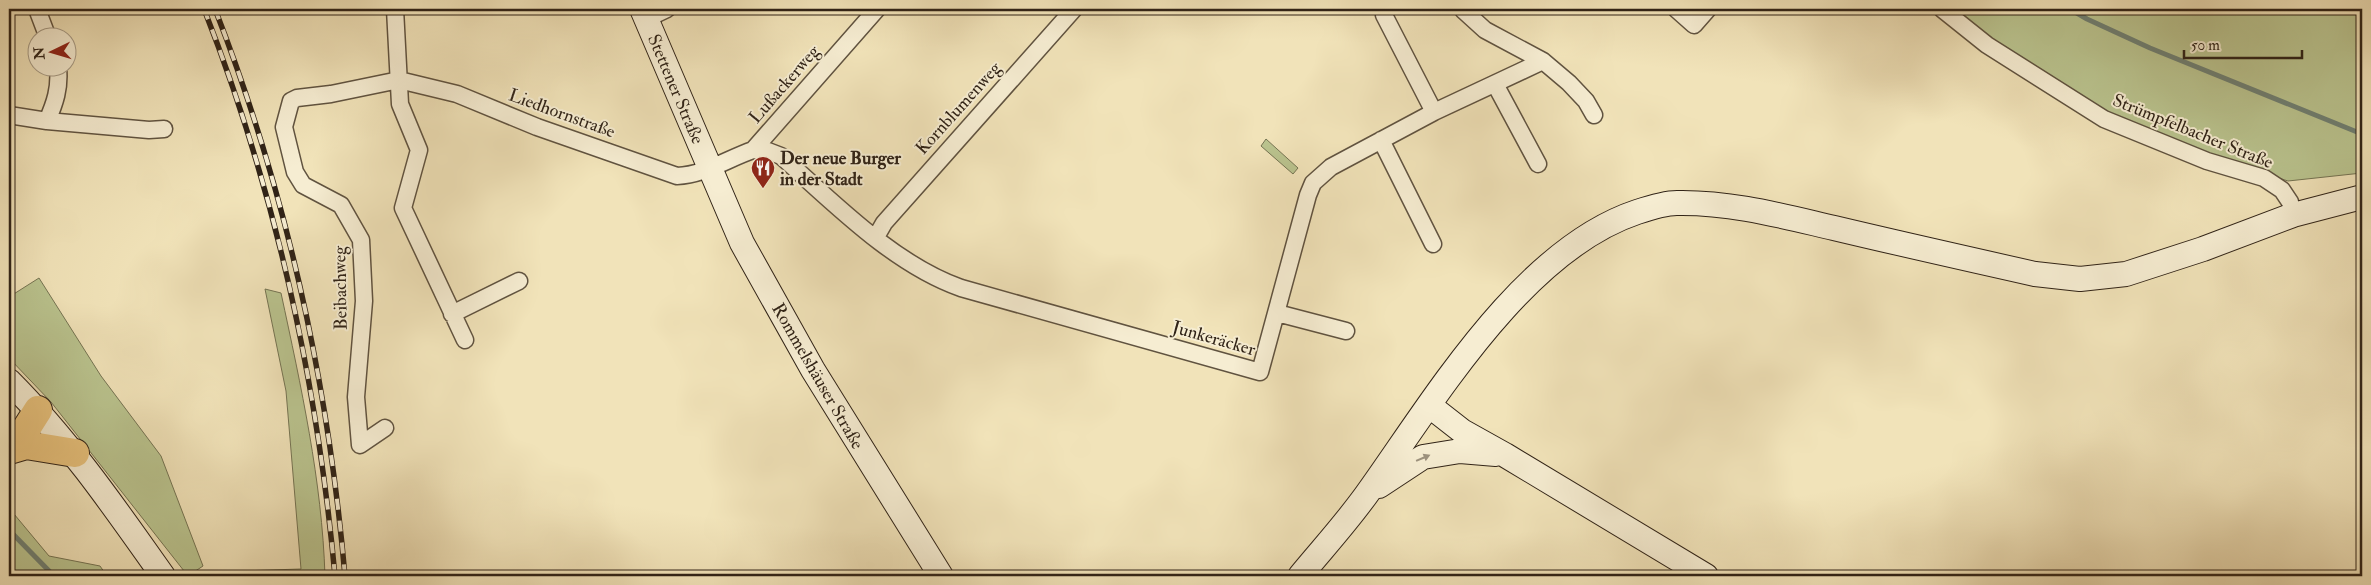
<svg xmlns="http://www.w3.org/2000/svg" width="2371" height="585" font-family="'IM FELL Double Pica',serif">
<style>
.green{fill:#bac48f;stroke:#757453}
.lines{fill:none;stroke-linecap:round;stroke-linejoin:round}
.stream{stroke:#708073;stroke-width:5}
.street-casing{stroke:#605340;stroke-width:19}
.secondary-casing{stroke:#302317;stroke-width:26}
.highway-casing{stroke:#302317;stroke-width:30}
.street{stroke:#f6edd2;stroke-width:16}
.secondary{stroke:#f6edd2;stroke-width:24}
.highway{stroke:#e8c27c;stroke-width:28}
.rail-casing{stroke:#302317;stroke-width:5.5}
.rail{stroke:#f6edd2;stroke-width:4;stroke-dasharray:11;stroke-linecap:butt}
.oneway{fill:#9d927e}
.labels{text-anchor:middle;stroke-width:4;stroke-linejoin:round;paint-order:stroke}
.street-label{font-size:18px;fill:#302317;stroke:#f6edd2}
.poi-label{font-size:18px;font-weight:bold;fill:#302317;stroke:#f6edd2;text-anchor:start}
</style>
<rect width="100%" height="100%" fill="#f1e3b9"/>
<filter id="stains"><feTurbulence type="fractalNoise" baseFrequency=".004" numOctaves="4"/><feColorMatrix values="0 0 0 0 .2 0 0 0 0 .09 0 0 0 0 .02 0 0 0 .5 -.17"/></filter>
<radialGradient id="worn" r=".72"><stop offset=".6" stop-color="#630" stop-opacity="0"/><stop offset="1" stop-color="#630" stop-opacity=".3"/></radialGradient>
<path class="green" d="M1951 9H2362V173L2288 181 2203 153 2105 112 1987 38Z
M1266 139 1298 168 1293 174 1261 146Z
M39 278 101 376 161 456 203 566 188 576 51 402 9 358V297Z
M265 289 281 293C301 386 322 481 325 576H242L240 571 301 569 286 391Z
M9 508 49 556 100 566 107 576H12L9 571Z"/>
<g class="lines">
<path class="stream" d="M2070 9 2087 19 2150 48 2362 134
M9 530 54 576"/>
<g class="street-casing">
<path id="street" d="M37 9 48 38
M395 9 400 104 419 150 403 208 465 340
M1676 9 1694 25 1708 9
M1942 9 1987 45 2104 119 2207 161 2264 178 2282 190 2290 202 2293 215
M1463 10 1485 30 1543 61 1569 83 1586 101 1594 115
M1384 15 1434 112
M646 19 667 9
M1495 84 1538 164
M9 115 47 121 149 130 164 129
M47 121C55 103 60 88 58 68
M1381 140 1433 244
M753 150 768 151 781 156C834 203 893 264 961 288L1260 372 1308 195 1313 183 1331 167 1434 112 1543 61
M876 237 884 223 1074 9
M1277 313 1346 331
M452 314 519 281
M385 428 360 445 356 397 364 301 361 240 341 205 303 185 295 172 284 127 291 101 297 98 331 94 399 80 457 94 537 127 677 176C704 175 727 159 753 150L877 9"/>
</g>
<g class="secondary-casing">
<path id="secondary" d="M642 9 742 243 813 370 941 576
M9 381C68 440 115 508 163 576
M1430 406 1462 431 1505 455 1706 576
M1379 486 1423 457 1460 451 1496 454
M1300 576C1323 548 1348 521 1369 491 1436 397 1523 250 1637 212 1649 208 1664 203 1677 203 1731 202 1782 216 1834 228 1901 244 1968 259 2035 274L2080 279 2126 274 2203 249 2293 215 2362 197"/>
</g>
<g class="highway-casing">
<path id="highway" d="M9 442 26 429 38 410
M9 450 26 445 75 453"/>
</g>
<use href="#street" class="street"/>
<use href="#secondary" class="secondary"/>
<use href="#highway" class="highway"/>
<g class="rail-casing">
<path id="rail" d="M204 9C276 192 317 381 335 576
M215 9C286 191 328 382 345 576"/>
</g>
<use href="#rail" class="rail"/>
</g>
<defs><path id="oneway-solid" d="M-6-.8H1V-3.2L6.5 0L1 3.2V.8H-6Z" transform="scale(1.25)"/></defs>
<use class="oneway" href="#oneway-solid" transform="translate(1423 458) rotate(-23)"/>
<defs>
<g id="restaurant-pin" transform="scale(1.25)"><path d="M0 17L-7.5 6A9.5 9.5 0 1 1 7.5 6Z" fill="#8f2418" stroke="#f6edd2"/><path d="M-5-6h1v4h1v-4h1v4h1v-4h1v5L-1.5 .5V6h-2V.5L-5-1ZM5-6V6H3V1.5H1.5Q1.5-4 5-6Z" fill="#fff"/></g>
</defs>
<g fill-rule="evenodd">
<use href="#restaurant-pin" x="763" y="168"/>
</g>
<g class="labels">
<g class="street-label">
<text transform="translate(784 84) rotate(-49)" y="6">Lußackerweg</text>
<text transform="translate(676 89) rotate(67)" y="6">Stettener Straße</text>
<text transform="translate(958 108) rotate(-48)" y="6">Kornblumenweg</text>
<text transform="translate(562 113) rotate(20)" y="6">Liedhornstraße</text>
<text transform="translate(2193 131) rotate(22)" y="6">Strümpfelbacher Straße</text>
<text transform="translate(340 288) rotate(-91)" y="6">Beibachweg</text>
<text transform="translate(1214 338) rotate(16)" y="6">Junkeräcker</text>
<text transform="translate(818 376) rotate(60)" y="6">Rommelshäuser Straße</text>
</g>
<g class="poi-label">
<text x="780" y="164">Der neue Burger<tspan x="780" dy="21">in der Stadt</tspan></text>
</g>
</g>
<rect width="2371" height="585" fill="none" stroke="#f1e3b9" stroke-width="30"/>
<rect x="10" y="10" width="2351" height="565" fill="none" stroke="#302317" stroke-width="2.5"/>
<rect x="15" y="15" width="2341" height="555" fill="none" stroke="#302317"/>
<g transform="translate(52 52) rotate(265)"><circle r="24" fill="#f6edd2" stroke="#a79c87"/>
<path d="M0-4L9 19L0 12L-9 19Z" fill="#8f2418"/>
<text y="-8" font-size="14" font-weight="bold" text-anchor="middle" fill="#302317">N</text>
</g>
<path d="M2184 50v8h118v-8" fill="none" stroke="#302317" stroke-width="2.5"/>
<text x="2191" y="50" font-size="15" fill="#302317" stroke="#f6edd2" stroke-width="4" paint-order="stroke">50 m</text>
<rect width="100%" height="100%" filter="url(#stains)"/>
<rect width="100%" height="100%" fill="url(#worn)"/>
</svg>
